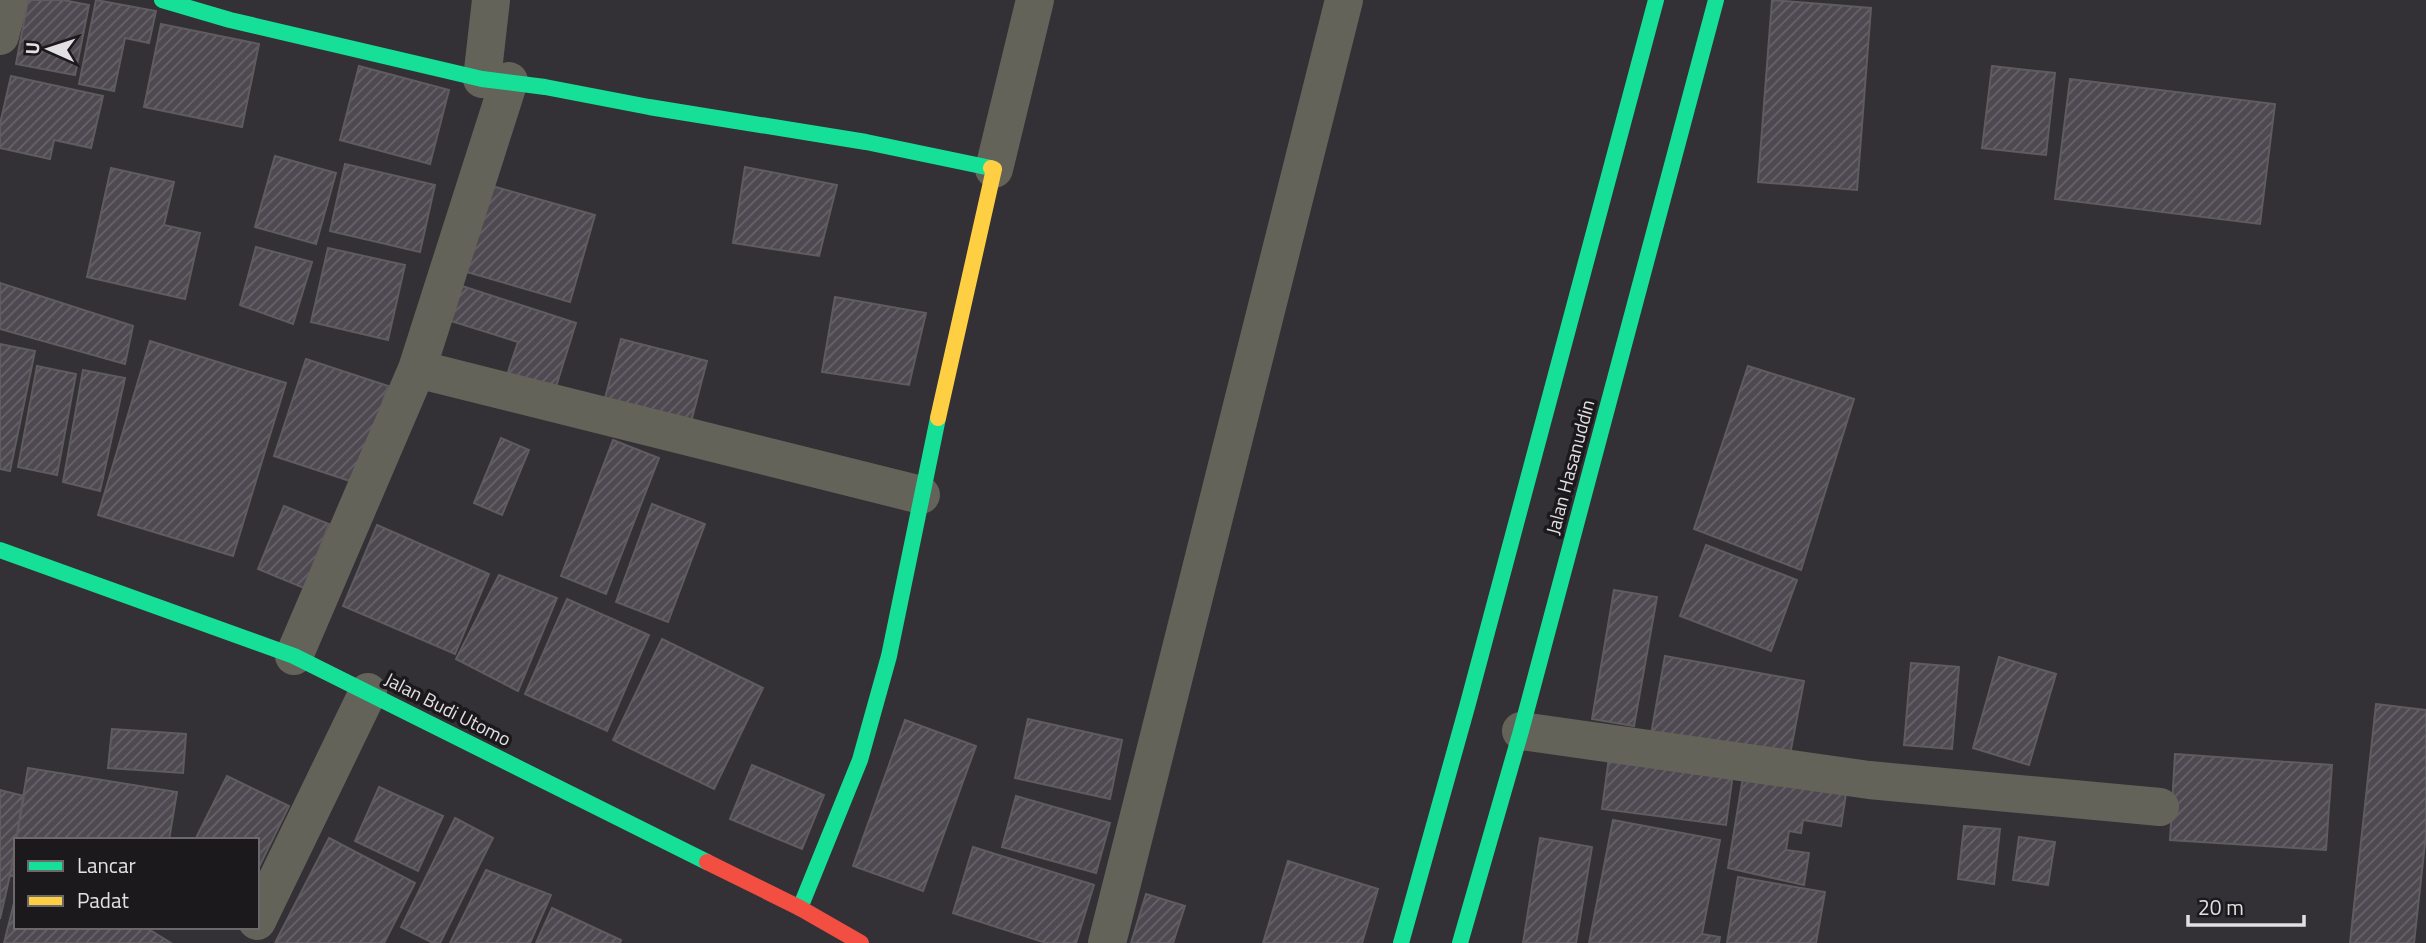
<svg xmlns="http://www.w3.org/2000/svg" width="2426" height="943" font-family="'Titillium Web',sans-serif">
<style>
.building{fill:url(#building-hatch);stroke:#5e5c5f;stroke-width:2}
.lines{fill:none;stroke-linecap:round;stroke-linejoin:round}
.street{stroke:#646359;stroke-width:38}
.fast{stroke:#16e098;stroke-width:16}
.slow{stroke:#ffcf43;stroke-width:16}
.jam{stroke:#f24e42;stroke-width:16}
.labels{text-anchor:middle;stroke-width:7;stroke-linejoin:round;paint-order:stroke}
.street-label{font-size:19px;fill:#e2e0e3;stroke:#1b191b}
</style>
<defs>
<pattern id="building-hatch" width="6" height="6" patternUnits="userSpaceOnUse" patternTransform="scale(1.75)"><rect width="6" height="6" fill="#4e4951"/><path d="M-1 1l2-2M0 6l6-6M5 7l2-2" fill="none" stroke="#67636a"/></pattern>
</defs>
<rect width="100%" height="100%" fill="#333135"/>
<path class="building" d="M28 0H63L89 5 75 75 16 64Z
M96 0 156 11 149 43 125 38 114 91 79 84Z
M1772 0 1871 8 1857 190 1758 182Z
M161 24 259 44 242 127 144 107Z
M359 66 449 90 430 164 340 140Z
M1992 66 2055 73 2046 155 1982 148Z
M11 76 103 96 91 148 54 140 50 159 0 148V124Z
M2070 79 2275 104 2260 224 2055 199Z
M275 156 336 173 316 244 255 227Z
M345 164 435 185 420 252 330 231Z
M745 167 837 185 819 256 733 243Z
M111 168 174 182 164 225 200 233 185 299 87 277Z
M492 186 595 215 570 302 467 272Z
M256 247 312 262 293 324 240 305Z
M328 248 405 265 388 340 311 322Z
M0 283 133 326 125 364 0 329Z
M459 285 576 323 554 393 506 378 518 342 448 320Z
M835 297 926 313 909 385 822 372Z
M621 339 707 361 691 422 605 398Z
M150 341 286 383 233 556 98 515Z
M0 344 35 351 10 471 0 469Z
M306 359 388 386 356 483 274 456Z
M37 366 76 374 57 475 18 467Z
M1748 366 1854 399 1801 570 1694 529Z
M83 370 125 378 100 491 63 482Z
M501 438 529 450 502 515 474 503Z
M613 440 659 458 606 594 561 576Z
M652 504 705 524 668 622 616 602Z
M284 506 329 524 304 588 258 569Z
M377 525 489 574 455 654 343 606Z
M1706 545 1797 580 1771 651 1680 616Z
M499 575 557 598 518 691 456 659Z
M1614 590 1657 597 1634 726 1592 719Z
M567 599 649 635 607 731 525 694Z
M662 639 763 688 714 789 613 740Z
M1665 656 1804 681 1788 765 1650 740Z
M1999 657 2056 674 2029 765 1973 748Z
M1911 663 1959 667 1952 749 1904 745Z
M2376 704 2426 710V834L2414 943H2350Z
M1028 719 1122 740 1110 799 1015 778Z
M905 720 976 746 923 891 853 866Z
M112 729 186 734 183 773 108 768Z
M1610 750 1734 766 1726 825 1602 809Z
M2175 754 2332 765 2326 850 2170 840Z
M752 765 824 795 802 849 730 819Z
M28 768 177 792 169 840H16Z
M1744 771 1847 787 1841 826 1803 820 1801 833 1789 831 1786 850 1809 853 1804 885 1728 868Z
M227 776 289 806 258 869 257 840 196 838Z
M379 787 443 816 418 871 355 841Z
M0 790 24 796 10 875 0 919Z
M1016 796 1110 823 1096 873 1002 847Z
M455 818 493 838 440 943H433L401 927Z
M1613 820 1720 840 1702 934 1720 937 1719 943H1589Z
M1964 826 2000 829 1994 884 1958 879Z
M2019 837 2055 842 2048 885 2013 880Z
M329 838 415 883 384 943H275Z
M1540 838 1592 847 1576 943H1523Z
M16 843V876L10 875Z
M973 847 1094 885 1076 943H1046L953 913Z
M1288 861 1378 889 1362 943H1263Z
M486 870 551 895 530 943H450Z
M1738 877 1825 892 1816 943H1727Z
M1146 894 1185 906 1173 943H1131Z
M16 895V927H145L171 943H4Z
M552 908 621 940 620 943H536Z"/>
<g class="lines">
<path class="street" d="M0 36 9 0
M482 79 491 0
M994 169 1035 0
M417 369 921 495
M294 656 417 369 509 81
M1521 731 1869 780 2160 807
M257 921 368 692
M1107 943 1344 0"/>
<path class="fast" d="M162 0 230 20 482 79 545 87 649 107 866 142 991 168
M0 550 294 656 707 862
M800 908 860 760 889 656 938 418
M1401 943 1467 707 1656 0
M1460 943 1521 731 1716 0"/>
<path class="slow" d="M938 418 994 169 991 168"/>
<path class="jam" d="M707 862 800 908 861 943"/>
</g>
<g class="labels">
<g class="street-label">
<text transform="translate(1570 467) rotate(-75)" y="7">Jalan Hasanuddin</text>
<text transform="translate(448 709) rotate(27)" y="7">Jalan Budi Utomo</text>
</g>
</g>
<rect x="14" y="838" width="245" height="91" fill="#1b191b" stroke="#6b696b" stroke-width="2"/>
<rect x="28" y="861" width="35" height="10" fill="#16e098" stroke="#6b696b" stroke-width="2"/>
<text x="77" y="873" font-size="21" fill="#e2e0e3">Lancar</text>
<rect x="28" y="896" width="35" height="10" fill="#ffcf43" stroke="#6b696b" stroke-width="2"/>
<text x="77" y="908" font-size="21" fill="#e2e0e3">Padat</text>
<g transform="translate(49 49) rotate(273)" stroke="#1b191b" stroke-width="5" paint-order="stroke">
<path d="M0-5L12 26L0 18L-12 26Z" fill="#e2e0e3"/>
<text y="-10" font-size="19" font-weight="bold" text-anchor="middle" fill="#e2e0e3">U</text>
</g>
<path d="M2188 915v10h116v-10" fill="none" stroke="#e2e0e3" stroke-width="3.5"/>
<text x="2198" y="915" font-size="21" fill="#e2e0e3" stroke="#1b191b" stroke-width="5" paint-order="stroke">20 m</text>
</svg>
